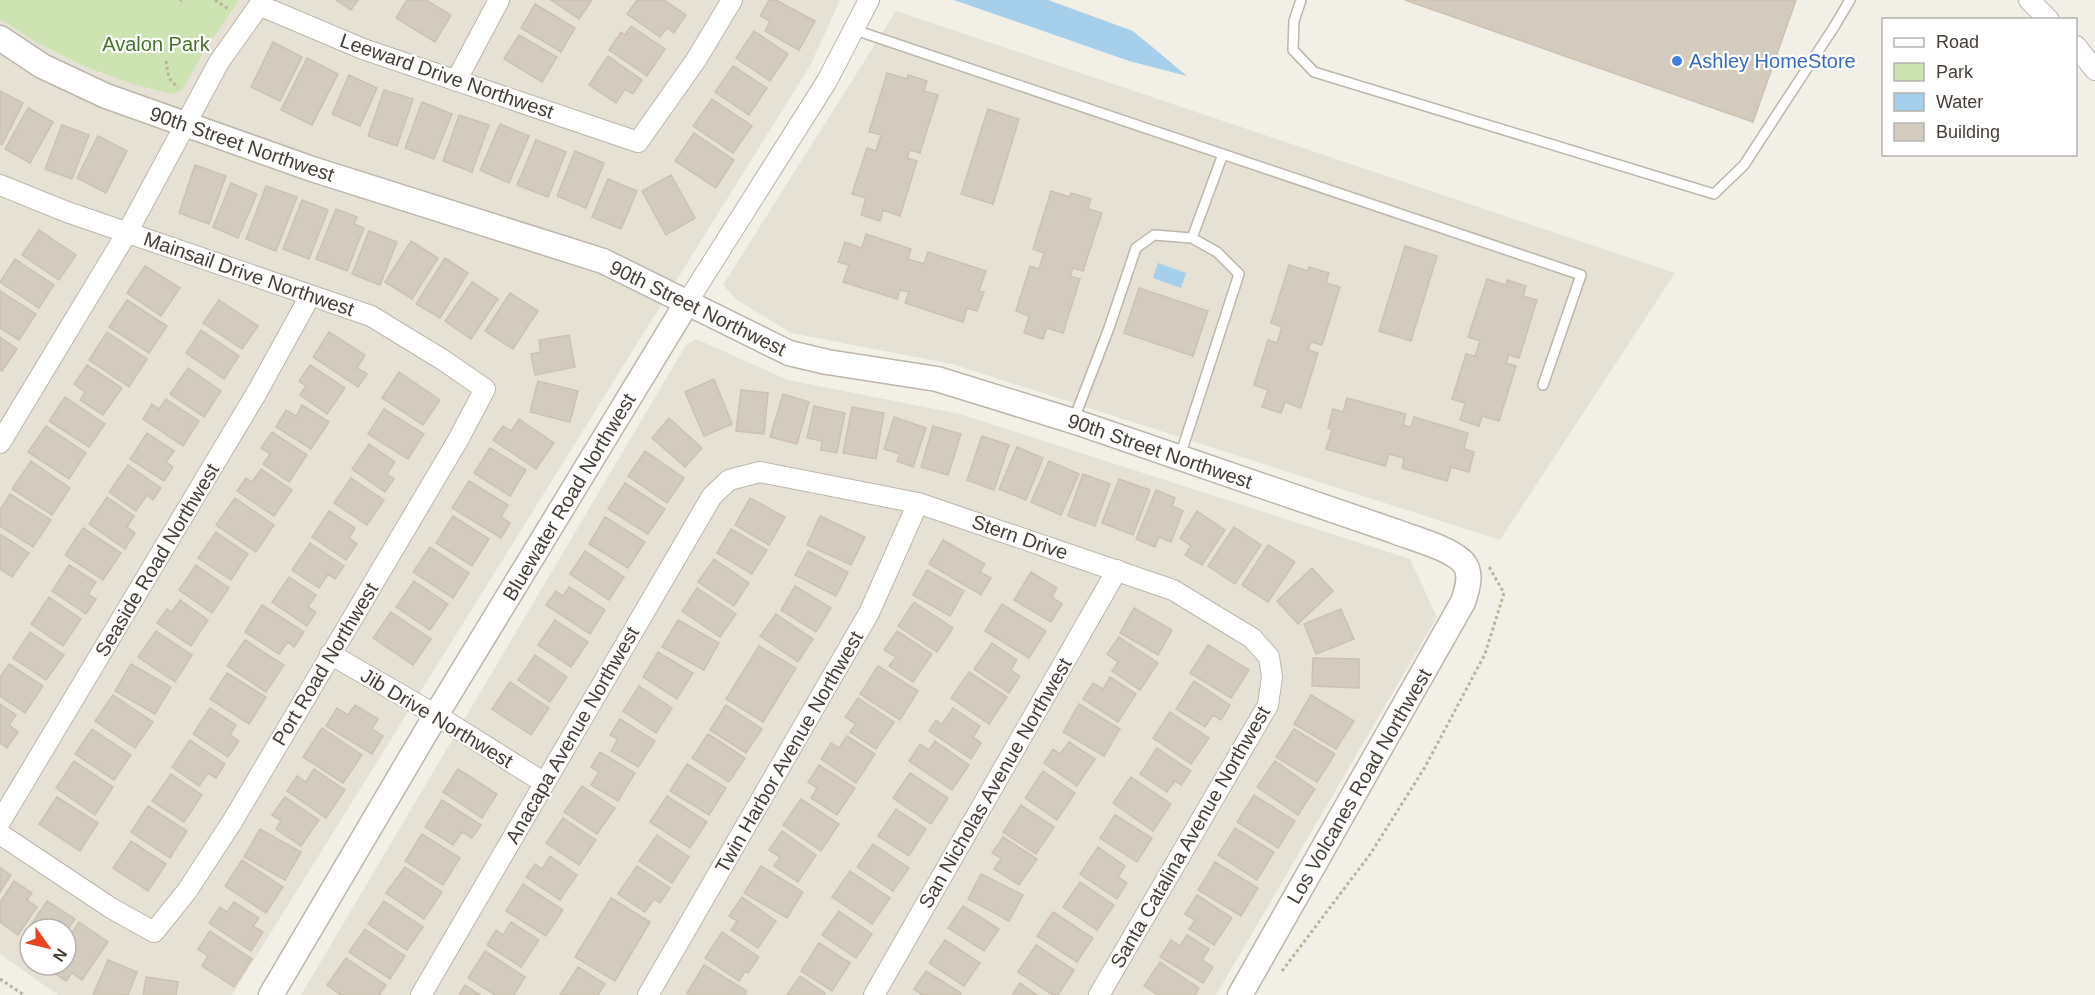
<svg xmlns="http://www.w3.org/2000/svg" width="2095" height="995" font-family="Helvetica,sans-serif">
<style>
.residential{fill:#e6e1d5;fill-rule:evenodd}
.green{fill:#cde4b2}
.water{fill:#a6cfec}
.building{fill:#d3cbbd;stroke:#cdc2b1;stroke-width:1.5}
.lines{fill:none;stroke-linecap:round;stroke-linejoin:round}
.service-casing{stroke:#bdb7aa;stroke-width:12}
.minor-casing{stroke:#bdb7aa;stroke-width:22}
.tertiary-casing{stroke:#bdb7aa;stroke-width:27}
.path{stroke:#beb29c;stroke-width:3;stroke-dasharray:3 3;stroke-linecap:butt}
.service{stroke:#fff;stroke-width:9}
.minor{stroke:#fff;stroke-width:20}
.tertiary{stroke:#fff;stroke-width:24}
.shop-dot{fill:#3f7fe0;stroke:#fff;stroke-width:2}
.labels{text-anchor:middle;stroke-width:4.5;stroke-linejoin:round;paint-order:stroke}
.park-label{font-size:20px;fill:#47732d;stroke:#fff}
.shop-label{font-size:20px;fill:#366cbe;stroke:#fff;text-anchor:start}
.street-label{font-size:20px;fill:#453f36;stroke:#fff}
</style>
<rect width="100%" height="100%" fill="#f2efe7"/>
<path class="residential" d="M0 0H840L811 64 232 995H58L0 954ZM30 929H66V965H30Z
M896 11 1675 273 1500 540 952 364 791 333 737 300 723 285Z
M696 339 788 380 960 414 1410 559 1437 617 1216 995H301L686 345Z"/>
<path class="green" d="M0 0H239L203 53 182 90 172 94 133 84 86 67 36 42 0 19Z"/>
<path class="water" d="M954 0H1048L1133 31 1187 76 1129 61Z
M1158 263 1186 273 1181 288 1153 278Z"/>
<path class="building" d="M336 0H358L351 10Z
M407 0H426L451 15 435 42 396 18Z
M551 0H592L579 19Z
M637 0H664L686 15 674 33 667 28 660 37 627 14Z
M769 0H776L815 21 799 50 765 31 770 21 760 16Z
M1405 0H1796L1753 122Z
M535 4 575 28 561 52 521 28Z
M631 26 665 49 647 76 609 50 621 32 625 35Z
M754 31 788 54 770 81 736 58Z
M519 35 557 57 542 82 504 59Z
M273 42 302 57 280 101 251 87Z
M608 56 642 80 633 94 625 89 616 103 589 85Z
M307 58 338 74 312 125 281 110Z
M733 66 767 88 749 115 715 92Z
M887 73 907 79 908 75 927 81 924 91 938 95 920 153 910 150 907 158 917 161 900 216 883 210 880 221 861 215 866 198 852 194 867 148 876 151 881 135 869 132Z
M349 75 377 88 360 126 332 114Z
M384 90 413 99 397 146 368 136Z
M0 91 23 103 2 145 0 144Z
M712 99 752 126 733 153 693 126Z
M422 102 452 114 434 159 405 148Z
M28 108 53 122 30 163 5 149Z
M988 109 1019 119 993 204 961 194Z
M459 115 489 125 472 172 443 161Z
M500 124 529 136 509 183 480 170Z
M62 125 89 135 72 179 45 169Z
M694 133 734 160 716 188 675 161Z
M98 136 127 151 106 193 77 178Z
M536 140 566 152 548 197 517 185Z
M575 151 604 163 586 208 557 196Z
M195 165 226 176 209 224 179 213Z
M671 175 695 218 666 235 642 191Z
M608 179 637 191 621 229 592 217Z
M231 183 257 194 238 238 213 227Z
M266 186 297 197 276 251 246 239Z
M1051 191 1070 197 1071 193 1091 199 1088 209 1102 213 1083 271 1073 268 1070 276 1080 279 1063 333 1047 328 1043 339 1024 333 1029 316 1016 311 1030 266 1039 269 1044 253 1033 249Z
M302 200 328 210 309 259 283 249Z
M336 209 357 217 354 224 364 228 347 271 316 259Z
M39 230 76 255 59 280 22 255Z
M369 231 397 242 380 285 352 274Z
M866 234 911 249 908 259 924 264 928 252 986 271 979 291 984 292 977 311 967 308 963 322 905 303 909 292 900 290 897 299 843 282 849 265 838 262 845 242 862 248Z
M411 241 438 258 412 299 385 282Z
M1405 246 1437 256 1411 341 1379 331Z
M445 258 468 273 440 318 416 304Z
M15 259 54 285 39 308 0 282Z
M1289 265 1308 271 1309 267 1329 273 1326 283 1340 287 1322 345 1311 342 1308 350 1318 353 1301 408 1285 402 1281 413 1262 407 1268 390 1254 385 1268 340 1277 343 1282 327 1271 323Z
M145 266 180 288 161 316 127 293Z
M1487 279 1506 285 1507 280 1526 286 1523 296 1537 300 1519 358 1509 355 1506 363 1516 366 1499 421 1482 416 1479 426 1460 420 1465 403 1452 399 1466 354 1475 356 1480 341 1468 337Z
M472 282 498 299 471 339 445 321Z
M1139 288 1208 311 1193 356 1124 333Z
M0 291 36 314 19 340 0 328Z
M510 293 538 311 513 349 485 331Z
M127 300 167 326 149 353 109 327Z
M219 300 258 326 242 349 203 323Z
M201 330 239 356 224 379 186 353Z
M107 332 147 359 129 387 89 360Z
M329 332 365 355 357 368 367 374 358 387 313 357Z
M569 335 575 367 535 375 531 354 541 352 539 340Z
M0 337 17 349 2 371 0 370Z
M87 365 122 388 103 415 80 400 85 392 74 384Z
M310 365 345 388 327 414 300 395 306 386 299 381Z
M188 368 221 391 204 417 170 394Z
M399 372 440 400 423 425 382 398Z
M714 379 732 424 704 436 685 392Z
M538 381 578 391 570 422 530 412Z
M741 390 768 393 764 434 736 431Z
M783 394 809 402 797 444 770 437Z
M65 397 105 424 89 447 49 421Z
M1347 398 1406 414 1403 425 1411 427 1414 417 1468 433 1464 449 1474 452 1469 472 1451 467 1447 481 1402 468 1404 458 1389 454 1385 466 1326 449 1332 430 1328 428 1333 409 1343 412Z
M166 399 199 421 183 446 143 419 152 404 159 409Z
M302 405 329 422 311 449 276 427 286 410 296 416Z
M814 406 845 413 837 453 821 450 822 441 807 438Z
M852 407 884 413 876 459 843 453Z
M384 409 424 434 408 459 368 434Z
M894 417 926 428 913 467 897 461 900 454 884 449Z
M669 418 702 448 685 467 652 438Z
M519 419 554 443 536 469 493 440 503 426 511 431Z
M46 426 86 453 69 479 28 452Z
M933 426 961 434 948 475 921 467Z
M272 432 307 455 289 482 263 464 270 454 261 448Z
M147 433 174 451 166 462 173 467 164 481 130 459Z
M982 436 1009 445 994 490 967 480Z
M369 444 395 462 387 474 394 479 385 492 352 469Z
M1017 447 1043 458 1026 500 999 489Z
M490 448 526 470 510 496 474 473Z
M645 451 684 478 667 503 628 476Z
M31 461 70 488 52 515 12 489Z
M1049 461 1079 474 1061 515 1031 502Z
M128 465 161 488 153 500 147 495 136 511 109 492Z
M261 469 292 490 274 516 237 491 246 478 252 482Z
M1083 474 1110 484 1095 526 1068 516Z
M351 478 384 500 367 525 334 503Z
M1119 479 1150 490 1133 535 1102 523Z
M469 481 508 505 501 517 510 523 501 538 452 508Z
M625 483 665 509 648 534 608 509Z
M1156 490 1175 498 1172 506 1183 511 1171 542 1159 537 1155 547 1136 539Z
M10 494 51 520 33 547 0 526V510Z
M107 497 134 516 127 527 135 533 125 549 89 524Z
M235 498 274 525 256 552 216 525Z
M750 498 785 517 769 545 735 525Z
M329 511 355 528 349 538 357 544 346 560 312 537Z
M1197 511 1225 530 1202 565 1185 555 1191 546 1180 538Z
M453 516 489 539 472 566 436 543Z
M820 516 865 537 851 565 807 545Z
M605 517 645 542 628 568 589 544Z
M1234 527 1261 545 1235 584 1208 566Z
M83 528 121 553 103 580 65 555Z
M731 529 767 550 752 574 717 553Z
M216 532 248 554 231 580 198 558Z
M0 534 29 553 12 577 0 569Z
M943 540 985 564 980 572 991 578 981 595 929 564Z
M310 543 344 566 335 579 328 574 319 588 292 570Z
M1268 545 1295 562 1268 602 1242 585Z
M430 547 469 573 453 598 413 572Z
M585 551 624 577 609 600 570 574Z
M808 551 848 572 836 596 795 575Z
M714 559 749 583 734 606 698 582Z
M69 565 96 582 88 594 96 599 86 614 52 591Z
M196 565 229 588 212 613 179 590Z
M1312 568 1333 591 1298 624 1277 601Z
M927 570 964 591 950 616 913 595Z
M1031 572 1057 588 1052 597 1062 604 1051 622 1014 600Z
M289 577 316 595 308 607 316 612 307 626 272 602Z
M414 581 448 604 430 630 396 607Z
M795 586 831 608 816 632 781 610Z
M569 587 605 610 590 634 546 605 556 591 563 596Z
M697 588 736 614 720 637 682 611Z
M49 597 81 619 63 646 31 624Z
M180 600 208 620 191 646 157 623 167 609 172 612Z
M914 602 953 628 937 652 898 626Z
M1002 604 1046 631 1029 658 985 631Z
M262 605 304 632 294 647 288 642 279 654 245 632Z
M1134 608 1172 630 1158 655 1120 633Z
M1341 609 1354 639 1316 654 1304 624Z
M391 612 431 639 413 665 373 638Z
M776 614 813 639 798 662 760 636Z
M555 620 588 642 571 667 538 645Z
M678 620 719 643 704 670 662 647Z
M156 631 192 655 175 682 138 657Z
M897 631 932 654 913 682 889 666 896 657 884 650Z
M30 632 64 655 46 680 13 658Z
M1119 637 1158 663 1140 690 1112 671 1118 662 1107 654Z
M245 640 284 665 266 692 227 666Z
M992 643 1017 660 1011 670 1020 676 1009 693 974 669Z
M1208 645 1249 670 1231 698 1190 673Z
M759 646 796 668 763 722 726 699Z
M658 652 693 673 677 699 643 677Z
M535 655 567 677 550 702 518 680Z
M1313 658 1359 659V688L1312 686Z
M9 664 43 686 25 713 0 696V677Z
M131 664 171 687 155 714 115 691Z
M878 666 918 691 900 720 860 694Z
M969 672 1007 697 989 724 951 698Z
M227 673 266 697 249 724 210 699Z
M1110 677 1136 694 1118 722 1083 699 1093 683 1103 689Z
M1194 681 1230 705 1221 720 1213 715 1205 727 1176 709Z
M510 682 549 708 531 735 492 709Z
M639 686 672 708 656 733 623 711Z
M113 695 153 722 135 748 95 721Z
M1311 695 1354 721 1336 749 1294 724Z
M858 698 894 722 876 749 850 732 856 724 845 717Z
M0 704 16 715 9 725 18 732 7 748 0 743Z
M1079 704 1120 729 1104 756 1063 732Z
M355 705 378 719 372 729 383 736 372 754 326 726 337 708 348 715Z
M726 705 762 729 746 753 710 730Z
M210 708 236 725 230 735 239 741 228 757 193 734Z
M953 708 980 726 973 737 981 743 971 759 929 731 936 720 942 724Z
M1170 712 1209 738 1191 764 1153 738Z
M620 719 655 741 638 767 611 751 618 739 610 735Z
M322 728 362 755 343 783 303 757Z
M92 729 131 755 114 780 75 754Z
M1294 729 1335 754 1317 782 1276 757Z
M708 734 745 758 729 782 692 758Z
M847 736 875 754 856 783 821 759 831 743 839 748Z
M190 740 225 764 216 778 208 773 199 786 172 767Z
M935 741 969 765 952 790 909 761 920 744 929 750Z
M1069 742 1095 759 1077 786 1044 763 1053 749 1060 754Z
M1157 748 1191 771 1181 785 1175 781 1167 792 1140 774Z
M600 752 635 773 618 801 591 785 599 772 591 767Z
M74 761 113 787 95 815 56 788Z
M1275 761 1315 789 1298 815 1257 787Z
M687 764 726 788 709 815 670 791Z
M819 765 855 788 837 815 811 798 817 788 808 782Z
M314 769 345 790 326 818 287 791 297 776 306 782Z
M458 769 497 794 482 818 443 792Z
M1043 771 1075 793 1057 820 1025 798Z
M910 773 948 798 931 824 893 798Z
M171 774 202 795 184 822 152 801Z
M1131 777 1171 804 1153 831 1113 803Z
M582 786 615 808 597 834 564 812Z
M1254 795 1295 821 1278 848 1237 822Z
M667 796 707 822 690 848 650 822Z
M57 797 98 823 80 851 39 824Z
M285 797 319 820 301 846 276 829 281 821 272 815Z
M801 799 839 824 821 851 783 825Z
M442 800 481 825 472 838 462 832 453 845 425 827Z
M1021 805 1054 827 1036 854 1003 832Z
M148 806 187 831 170 858 131 832Z
M896 809 926 829 909 856 878 836Z
M1115 815 1152 838 1137 862 1100 838Z
M563 818 596 840 579 865 546 843Z
M1235 828 1274 852 1257 880 1218 855Z
M260 829 301 852 285 880 244 857Z
M782 831 816 855 798 882 774 866 780 857 769 850Z
M422 834 460 858 443 885 405 861Z
M657 835 689 857 672 883 639 861Z
M1003 837 1037 859 1019 885 994 869 1001 858 992 853Z
M131 841 166 864 148 891 113 868Z
M873 844 909 868 893 891 857 867Z
M1098 847 1125 866 1118 877 1127 883 1117 899 1080 874Z
M550 856 577 875 560 900 526 877 535 864 542 869Z
M242 860 283 887 266 913 225 886Z
M1215 862 1258 888 1241 916 1198 890Z
M637 866 670 888 660 903 654 899 645 912 618 894Z
M761 866 803 892 787 918 744 893Z
M405 867 442 892 424 919 386 893Z
M0 868 11 875 0 892Z
M850 871 890 898 872 924 832 897Z
M981 874 1023 895 1009 921 968 899Z
M14 881 32 893 27 900 37 907 18 935 0 922V902Z
M1080 882 1114 905 1097 930 1063 907Z
M523 884 563 910 546 936 506 911Z
M1197 895 1232 918 1214 945 1189 929 1195 920 1185 914Z
M742 897 776 921 758 948 731 930 737 921 729 916Z
M611 898 650 922 615 981 575 957Z
M47 901 75 919 66 932V929H30V945L21 939Z
M384 901 423 927 407 950 368 924Z
M234 902 259 918 253 926 263 932 251 951 209 923 220 907 227 912Z
M963 906 999 929 984 951 948 928Z
M839 911 872 934 856 958 822 935Z
M1053 912 1093 938 1077 962 1037 936Z
M79 922 108 942 82 980 72 973 66 981 48 969 50 965H66V942Z
M511 922 539 940 521 967 487 945 496 930 503 935Z
M365 929 405 956 390 979 349 952Z
M210 931 252 959 234 987 202 966 208 956 198 949Z
M722 932 759 957 748 973 745 971 739 981 705 958Z
M1187 935 1209 949 1202 960 1213 967 1203 983 1160 957 1171 940 1180 946Z
M945 940 980 963 964 986 929 963Z
M819 943 850 963 832 991 801 971Z
M1036 945 1074 970 1058 995H1053L1018 972Z
M485 951 525 977 514 995H495L468 978Z
M346 958 386 985 379 995H341L327 985Z
M108 960 137 972 128 995H93Z
M1160 962 1199 988 1195 995H1158L1144 986Z
M704 965 747 991 745 995H690L687 993Z
M578 967 605 984 598 995H560Z
M926 971 961 993 960 995H920L921 994 914 989Z
M800 976 825 993 824 995H787Z
M146 977 178 982 176 995H143Z
M1020 983 1037 995H1012Z
M465 985 480 995H459Z"/>
<g class="lines">
<g class="service-casing">
<path id="service" d="M1301 0 1294 21 1293 50 1314 72 1714 194 1744 165 1834 27 1850 0
M855 30 1581 275 1543 385
M1192 238 1223 154
M1074 419 1109 328 1136 248 1154 235 1192 238 1217 252 1239 274 1180 456"/>
</g>
<g class="minor-casing">
<path id="minor" d="M2029 0 2049 20
M259 5 363 49 638 142 696 60 732 0
M2076 46 2095 70
M456 81 499 0
M0 185 67 212 371 316 443 360 485 389 458 440 232 822 187 891 154 932 111 908 0 834
M688 301 827 81 869 0
M0 443 128 231 219 62 263 0
M330 654 436 715 543 782
M0 822 256 394 310 296
M421 995 712 496 729 480 760 472 918 503 1173 590 1252 638 1269 657 1272 677 1268 705 1099 995
M648 995 869 613 918 503
M874 995 1117 570"/>
</g>
<g class="tertiary-casing">
<path id="tertiary" d="M0 38 42 66 106 96 312 169 603 261 789 353 827 362 937 379 1073 421 1394 531C1414 539 1448 547 1463 562 1473 573 1467 590 1463 602L1240 995
M271 995 436 715 688 301"/>
</g>
<path class="path" d="M215 0 230 10
M180 1 181 0
M166 61 169 78 178 88
M1282 971 1371 853 1425 767 1485 654 1504 593 1488 565
M0 979 24 995"/>
<use href="#service" class="service"/>
<use href="#minor" class="minor"/>
<use href="#tertiary" class="tertiary"/>
</g>
<circle class="shop-dot" cx="1677" cy="61" r="6"/>
<g class="labels">
<g class="park-label">
<text x="156" y="51">Avalon Park</text>
</g>
<g class="shop-label">
<text x="1689" y="68">Ashley HomeStore</text>
</g>
<g class="street-label">
<text transform="translate(447 76) rotate(19)" y="7">Leeward Drive Northwest</text>
<text transform="translate(242 144) rotate(19)" y="7">90th Street Northwest</text>
<text transform="translate(249 274) rotate(19)" y="7">Mainsail Drive Northwest</text>
<text transform="translate(698 308) rotate(26)" y="7">90th Street Northwest</text>
<text transform="translate(1160 451) rotate(19)" y="7">90th Street Northwest</text>
<text transform="translate(569 497) rotate(-59)" y="7">Bluewater Road Northwest</text>
<text transform="translate(1020 537) rotate(19)" y="7">Stern Drive</text>
<text transform="translate(157 560) rotate(-59)" y="7">Seaside Road Northwest</text>
<text transform="translate(325 664) rotate(-59)" y="7">Port Road Northwest</text>
<text transform="translate(437 718) rotate(31)" y="7">Jib Drive Northwest</text>
<text transform="translate(572 735) rotate(-60)" y="7">Anacapa Avenue Northwest</text>
<text transform="translate(789 752) rotate(-60)" y="7">Twin Harbor Avenue Northwest</text>
<text transform="translate(995 783) rotate(-60)" y="7">San Nicholas Avenue Northwest</text>
<text transform="translate(1359 786) rotate(-60)" y="7">Los Volcanes Road Northwest</text>
<text transform="translate(1190 837) rotate(-60)" y="7">Santa Catalina Avenue Northwest</text>
</g>
</g>
<rect x="1882" y="18" width="195" height="138" fill="#ffffff" stroke="#b5b2af" stroke-width="1.5"/>
<rect x="1894" y="38" width="30" height="9" fill="#ffffff" stroke="#b5b2af" stroke-width="1.5"/>
<text x="1936" y="48" font-size="18" fill="#453f36">Road</text>
<rect x="1894" y="63" width="30" height="18" fill="#cde4b2" stroke="#b5b2af" stroke-width="1.5"/>
<text x="1936" y="78" font-size="18" fill="#453f36">Park</text>
<rect x="1894" y="93" width="30" height="18" fill="#a6cfec" stroke="#b5b2af" stroke-width="1.5"/>
<text x="1936" y="108" font-size="18" fill="#453f36">Water</text>
<rect x="1894" y="123" width="30" height="18" fill="#d3cbbd" stroke="#b5b2af" stroke-width="1.5"/>
<text x="1936" y="138" font-size="18" fill="#453f36">Building</text>
<g transform="translate(48 947) rotate(124)"><circle r="28" fill="#ffffff" stroke="#b5b2af" stroke-width="1.5"/>
<path d="M0-4.5L10 22L0 15L-10 22Z" fill="#ec4423"/>
<text y="-9" font-size="16" font-weight="bold" text-anchor="middle" fill="#453f36">N</text>
</g>
</svg>
